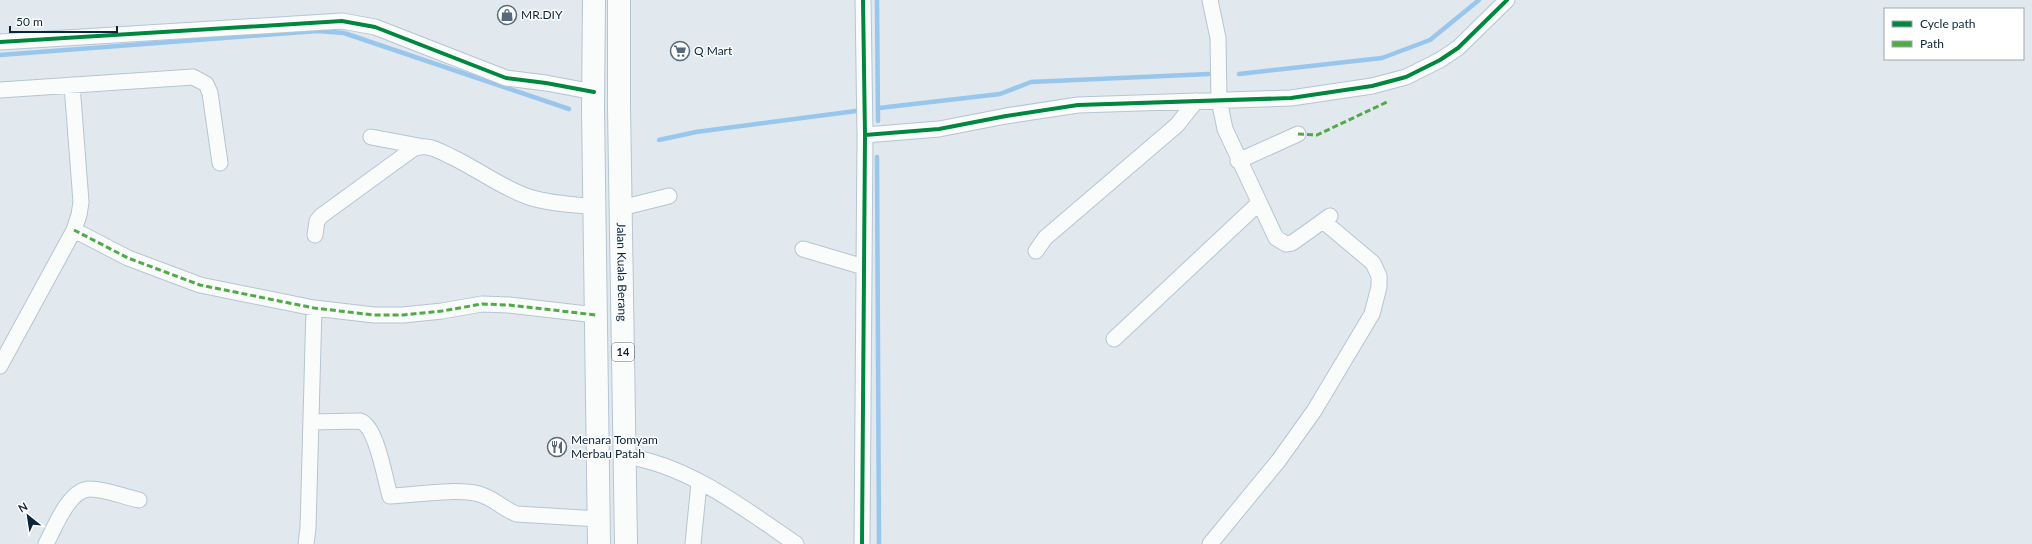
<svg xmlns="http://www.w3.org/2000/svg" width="2032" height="544" font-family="Lato,sans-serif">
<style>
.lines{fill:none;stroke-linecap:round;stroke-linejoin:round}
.stream{stroke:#98c6ed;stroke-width:4.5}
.minor-casing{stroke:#b6c5d2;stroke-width:17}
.trunk-casing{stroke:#b6c5d2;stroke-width:24}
.minor{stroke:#fafcfc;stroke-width:15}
.trunk{stroke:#fafcfc;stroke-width:22}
.quiet{stroke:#50aa46;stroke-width:3;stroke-dasharray:6 3;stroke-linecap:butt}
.cycleway-casing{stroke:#fff;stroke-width:6}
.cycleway{stroke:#00873e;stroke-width:4}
.labels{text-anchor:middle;stroke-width:3;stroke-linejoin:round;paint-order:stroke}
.shield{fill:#fff;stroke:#546674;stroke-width:1}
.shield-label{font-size:11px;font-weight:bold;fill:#0a2439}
.poi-label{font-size:12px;fill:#0a2439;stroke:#fff;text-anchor:start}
.street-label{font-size:12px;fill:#0a2439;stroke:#fff}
</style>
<rect width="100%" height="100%" fill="#e1e8ee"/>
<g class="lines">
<path class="stream" d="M877 0 878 121
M0 55 317 31 344 33 569 109
M1239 74 1382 58 1430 40 1479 0
M879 108 1000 94 1031 82 1209 74
M659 140 696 132 856 111
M877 157 879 544"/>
<g class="minor-casing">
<path id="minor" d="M1210 0 1218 38 1219 100 1225 129 1276 238 1286 244 1292 243 1330 216
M0 42 342 21 375 27 506 78 546 83 594 92
M0 90 193 77 206 84 210 93 220 163
M865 135 939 129 1006 116 1078 105 1291 98 1372 86 1406 77 1440 60 1458 48 1507 0
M371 137 419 146
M1238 161 1298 134
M621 208 669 196
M74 230 128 258 200 285 314 308 374 315H403L442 311 482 304 509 305 596 315
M315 235 317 221 321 216 413 149C426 143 438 150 450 156 476 168 499 186 526 196 548 204 572 204 595 207
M803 249 864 267
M1036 251 1045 238 1177 125 1196 101
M1114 339 1259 203
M0 366 74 230 79 215 81 202 72 85
M311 422 360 421C377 426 385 480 390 496 415 495 456 488 479 494 494 498 504 510 517 514L599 519
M625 456C688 465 745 509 796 544
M46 544C55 527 69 489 90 489 106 489 124 497 139 500
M306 544 308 528 314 308
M693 544 699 483
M862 544 865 135 863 0
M1210 544 1279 460 1314 411 1372 314 1379 287V276L1373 263 1323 221"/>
</g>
<g class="trunk-casing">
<g id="trunk">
<path d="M594 0 593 108 599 544"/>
<path id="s1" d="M619 0V107L626 544"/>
</g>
</g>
<use href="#minor" class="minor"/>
<use href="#trunk" class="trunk"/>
<path class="quiet" d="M1298 134 1317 135 1387 102
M74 230 128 258 200 285 314 308 374 315H403L442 311 482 304 509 305 596 315"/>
<g class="cycleway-casing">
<path id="cycleway" d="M0 42 342 21 375 27 506 78 546 83 594 92
M865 135 939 129 1006 116 1078 105 1291 98 1372 86 1406 77 1440 60 1458 48 1507 0
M862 544 865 135 863 0"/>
</g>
<use href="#cycleway" class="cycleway"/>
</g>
<defs>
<g id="shop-ring" transform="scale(1)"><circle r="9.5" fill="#fff" stroke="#556978" stroke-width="1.5"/><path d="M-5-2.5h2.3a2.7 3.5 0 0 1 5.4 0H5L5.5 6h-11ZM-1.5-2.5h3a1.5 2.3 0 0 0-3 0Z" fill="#556978"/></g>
<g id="supermarket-ring" transform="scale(1)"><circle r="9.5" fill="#fff" stroke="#556978" stroke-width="1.5"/><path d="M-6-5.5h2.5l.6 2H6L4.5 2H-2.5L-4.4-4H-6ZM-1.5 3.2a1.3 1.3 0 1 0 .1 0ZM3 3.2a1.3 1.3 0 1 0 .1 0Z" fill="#556978"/></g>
<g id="restaurant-ring" transform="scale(1)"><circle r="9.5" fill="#fff" stroke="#556978" stroke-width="1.5"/><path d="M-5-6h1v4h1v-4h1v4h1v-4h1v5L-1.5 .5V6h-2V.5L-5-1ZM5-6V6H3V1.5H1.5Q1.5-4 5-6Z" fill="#556978"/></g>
</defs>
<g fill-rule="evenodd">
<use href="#shop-ring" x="507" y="15"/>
<use href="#supermarket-ring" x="680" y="51"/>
<use href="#restaurant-ring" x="557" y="447"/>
</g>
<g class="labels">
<rect class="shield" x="612" y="343" width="22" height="18" rx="3"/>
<g class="shield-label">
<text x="623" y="356">14</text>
</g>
<g class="poi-label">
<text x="521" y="19">MR.DIY</text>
<text x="694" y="55">Q Mart</text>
<text x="571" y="444">Menara Tomyam<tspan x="571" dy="14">Merbau Patah</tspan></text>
</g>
<g class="street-label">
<text dy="4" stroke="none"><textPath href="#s1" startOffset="272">Jalan Kuala Berang</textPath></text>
</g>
</g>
<rect x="1884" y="8" width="140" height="52" fill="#ffffff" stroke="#9da7b0"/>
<rect x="1892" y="21" width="20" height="6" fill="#00873e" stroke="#9da7b0"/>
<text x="1920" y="28" font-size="12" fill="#0a2439">Cycle path</text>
<rect x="1892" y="41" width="20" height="6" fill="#50aa46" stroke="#9da7b0"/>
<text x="1920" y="48" font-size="12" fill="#0a2439">Path</text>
<g transform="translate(28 516) rotate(330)" stroke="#ffffff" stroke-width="3" paint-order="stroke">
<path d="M0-3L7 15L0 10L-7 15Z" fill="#0a2439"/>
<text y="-6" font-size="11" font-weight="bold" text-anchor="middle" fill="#0a2439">N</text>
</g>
<path d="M10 26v6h107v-6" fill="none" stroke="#0a2439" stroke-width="2"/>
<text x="16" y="26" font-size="12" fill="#0a2439" stroke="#ffffff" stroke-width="3" paint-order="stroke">50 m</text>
</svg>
